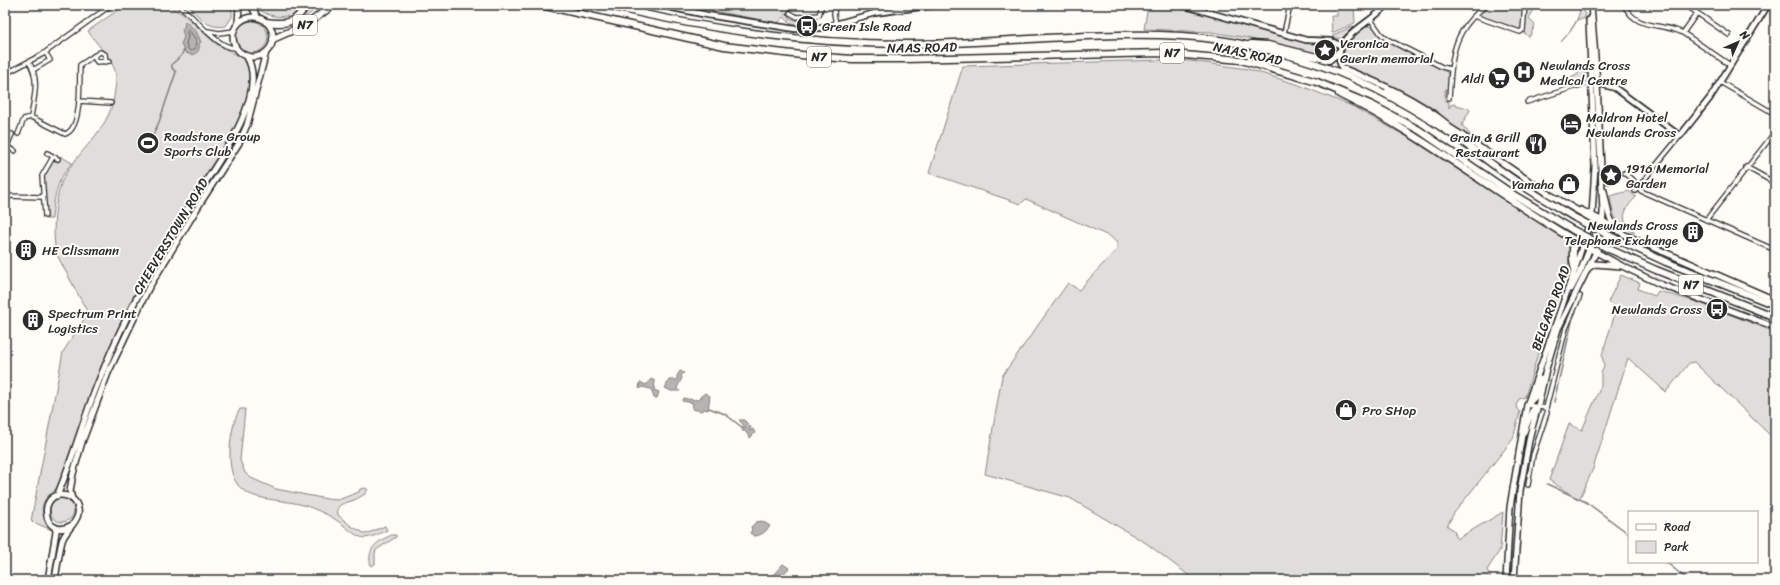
<svg xmlns="http://www.w3.org/2000/svg" width="1780" height="585" font-family="Sriracha,sans-serif">
<style>
.green{fill:#dfdeda;stroke:#858482}
.water{fill:#b5b4b1;stroke:#7e7d7b}
.lines{fill:none;stroke-linecap:round;stroke-linejoin:round}
.shore{stroke:#626261;stroke-width:1}
.stream{stroke:#7e7d7b;stroke-width:1.5}
.minor-casing{stroke:#2b2b2b;stroke-width:6}
.tertiary-casing{stroke:#2b2b2b;stroke-width:8}
.secondary-casing{stroke:#2b2b2b;stroke-width:8}
.trunk-casing{stroke:#2b2b2b;stroke-width:9}
.minor{stroke:#fdfcf7;stroke-width:3.5}
.tertiary{stroke:#fdfcf7;stroke-width:4.5}
.secondary{stroke:#fdfcf7;stroke-width:5}
.trunk{stroke:#fdfcf7;stroke-width:6}
.trunk-bridge-casing{stroke:#2b2b2b;stroke-width:9;stroke-linecap:butt}
.trunk-bridge{stroke:#fdfcf7;stroke-width:6}
.labels{text-anchor:middle;stroke-width:4;stroke-linejoin:round;paint-order:stroke}
.shield{fill:#fdfcf7;stroke:#6a6a68;stroke-width:1}
.shield-label{font-size:12px;font-weight:bold;fill:#2b2b2b}
.poi-label{font-size:13px;fill:#2b2b2b;stroke:#fdfcf7;text-anchor:start}
.street-label{font-size:13px;fill:#2b2b2b;stroke:#fdfcf7}
</style>
<rect width="100%" height="100%" fill="#fdfcf7"/>
<filter id="ink" filterUnits="userSpaceOnUse"><feTurbulence type="fractalNoise" baseFrequency=".025" numOctaves="2"/><feDisplacementMap in="SourceGraphic" scale="8" xChannelSelector="R" yChannelSelector="G"/><feConvolveMatrix kernelMatrix="1 2 1 2 8 2 1 2 1" color-interpolation-filters="sRGB"/></filter>
<g filter="url(#ink)">
<path class="green" d="M125 5C134 5 161 3 168 6 188 14 201 32 218 45 225 50 234 52 241 58 245 61 249 66 249 71 253 102 229 139 213 163 183 210 153 256 128 307 103 359 84 414 65 469 63 475 61 481 57 487 55 491 51 493 48 496 36 508 45 521 54 531L31 521 63 352 88 313 57 255C51 238 55 193 64 177 82 145 112 129 115 89 116 83 117 75 114 68 109 56 95 42 88 31Z
M187 5H232V17L226 26C206 30 199 15 187 5Z
M256 5H302L294 16 288 19 287 16C276 18 262 15 256 5Z
M309 5H322L298 22 297 20 307 10Z
M681 5H793L792 9 789 10 785 15 790 18 804 23 802 25 791 24 784 17 778 23Z
M1148 5H1170L1311 43 1332 42 1340 45 1331 55 1325 58 1247 38 1211 32 1144 29Z
M1345 5H1354L1355 23 1332 33 1331 16H1337V10Z
M1489 5H1524L1522 27 1519 29 1476 15Z
M1528 5H1536L1529 19 1535 25 1530 36H1528L1523 32Z
M1580 5H1584L1585 19H1578L1570 32 1561 42C1570 31 1581 19 1580 5Z
M236 37a16 16 0 1 1 32 0a16 16 0 1 1-32 0Z
M1354 26 1341 39 1333 37V35Z
M1368 26C1377 26 1381 38 1389 43L1447 72 1449 76V89L1445 90V101L1449 102V108L1452 104 1468 108 1470 110 1462 125 1474 139 1444 120 1345 68 1342 61C1346 42 1351 37 1368 26Z
M1161 60 1191 61 1248 69 1299 85 1352 106 1411 139 1567 241C1577 260 1553 305 1547 323 1539 348 1533 373 1525 397L1519 399 1516 405 1517 409 1520 412 1513 439 1454 513 1447 526 1454 530 1457 539 1503 512 1500 550 1487 570 1492 580H1195L1146 543 1070 498 985 474 1002 376 1068 283 1079 290 1117 249V243L1111 237 1026 199 1021 204 929 173 963 66Z
M1584 65H1586V78L1567 84 1566 81 1578 74Z
M60 156 72 163C57 179 54 197 52 219H46L43 180 45 174 52 161H57Z
M1604 164 1620 175 1610 184H1606Z
M1629 191 1636 197C1625 208 1617 221 1635 232L1634 233C1615 223 1613 217 1610 196Z
M1621 275 1640 283 1638 289 1655 296 1658 291 1700 303 1775 332V440L1694 362 1689 363 1666 392 1628 358 1593 469 1579 500 1549 480 1569 424 1582 430 1601 386V373L1604 367 1602 355 1616 310 1608 302Z
M240 409H245L240 460 245 473 251 478 276 489 327 499 338 500 359 492 360 489 366 488 368 490 365 492V494C361 496 356 500 351 501 342 504 336 504 338 515L351 526 366 534 385 526 387 530C362 542 362 540 342 524 333 517 322 512 312 508 275 493 229 511 230 453 230 440 233 420 240 409Z
M50 510a12 12 0 1 1 24 0a12 12 0 1 1-24 0Z
M392 535H396V537L376 550 375 553V564L371 566C366 549 377 541 392 535Z"/>
<path class="water" d="M185 21 196 31 201 42 199 44C200 50 198 53 192 55L186 53 181 44 184 37 182 29 184 28Z
M680 371 684 373 681 376 682 378 677 388 680 391H671L665 388 669 380H677V376Z
M651 379 655 381 654 390 659 392 657 398H654L651 389 642 387 639 389 640 382 646 385Z
M705 393 710 396 708 410 704 409 701 411 692 409 693 403 682 401 684 398 687 399 699 400 700 397Z
M739 420H744L751 427 749 431 753 429 755 433 750 438 745 431H742L743 429 742 426 746 429V428Z
M762 521 770 526C766 532 760 536 754 536L750 533 752 530 751 527 756 522Z
M783 564 789 568 778 580H747L773 575Z"/>
<g class="lines">
<path class="shore" d="M189 30 196 40 195 49 191 51 188 49 186 43 188 37 187 32Z"/>
<path class="stream" d="M192 8 193 5
M145 153 159 122 176 72 172 68V64L181 56 184 50
M1554 402 1572 321
M709 408 725 414 743 428
M1547 484 1586 502 1629 534
M1666 562 1688 580"/>
<g class="minor-casing">
<path id="minor" d="M178 5C194 15 217 49 236 48
M835 5 834 14 836 24
M1624 5C1637 31 1661 22 1683 33L1730 65
M1690 8 1729 35
M790 13 797 17 819 15 822 5
M1474 16 1520 32 1523 30 1525 5
M1371 20 1381 34 1387 39 1442 67 1450 69
M208 31 219 33 234 31
M1284 33 1290 5
M1683 33 1697 13
M93 56 97 62 110 61
M29 62C40 80 34 97 31 117L65 134C83 129 79 79 80 65L100 52 105 54 106 62
M33 70 50 60 47 55
M5 74 43 54 111 5
M1720 82 1775 114
M1449 98C1452 58 1451 31 1487 5
M79 101 111 103
M1527 102 1584 84H1594
M18 134 24 119 31 117
M7 147 15 151
M5 151 12 134
M47 153 58 159
M1746 167 1775 183
M1624 173 1634 181 1641 191 1775 250
M1635 191 1680 136
M5 196 43 197
M45 216 42 176 53 157
M1706 220 1775 132
M1527 405 1546 408 1547 413 1533 455 1528 485
M1546 408 1566 328 1580 296"/>
</g>
<g class="tertiary-casing">
<path id="tertiary" d="M659 5 707 15 795 29 821 28 875 13 935 5
M1182 5 1306 40 1331 41 1342 46
M1342 68C1327 39 1372 23 1387 5
M1597 83 1615 88 1680 136 1710 98 1768 5"/>
</g>
<g class="secondary-casing">
<path id="secondary" d="M251 5 258 18
M233 37a20 20 0 1 1 40 0a20 20 0 1 1-40 0Z
M238 23 239 5
M1342 68C1379 83 1416 98 1447 124
M1460 134 1547 193 1599 223 1602 228
M1604 191 1609 215 1615 229
M1581 210 1603 221 1625 235 1775 300
M1583 245 1622 266 1662 285 1775 327
M1588 268 1595 264 1621 266
M1571 289 1581 270 1598 227
M1529 403 1535 397 1541 379
M1524 432 1532 411 1538 406
M57 496C73 459 83 420 98 383 122 322 152 266 186 211 208 176 271 98 247 57
M72 499 70 491 73 474 82 442 108 373 148 289 201 202 239 143 247 125 266 52
M48 580 56 532 55 527
M55 580C57 567 59 553 62 541 66 528 85 518 76 503 74 500 70 497 67 496 37 487 41 543 72 525
M1506 580 1510 507 1527 405 1575 269 1592 215 1595 166 1589 20
M1514 580 1520 491 1530 435 1538 406 1546 369 1558 329 1599 246 1602 229 1603 212 1597 83 1591 5"/>
</g>
<g class="trunk-casing">
<path id="trunk" d="M541 5 724 46 810 56 852 59H905L1162 53 1241 60 1317 82 1372 105 1419 130 1514 195 1573 230
M605 5C704 29 802 44 905 44 997 44 1090 31 1182 36 1221 38 1260 47 1298 58 1352 74 1403 101 1450 133 1472 148 1493 166 1516 181 1536 195 1557 207 1577 219
M266 22C285 25 297 23 306 5
M273 39 309 23 333 5
M1251 44 1268 45 1329 60 1339 52
M1388 91 1419 108 1462 136
M1339 94C1426 136 1500 198 1583 245
M1614 238 1666 262 1775 305
M1573 239C1574 250 1571 260 1575 269
M1609 249 1656 270 1775 317"/>
</g>
<use href="#minor" class="minor"/>
<use href="#tertiary" class="tertiary"/>
<use href="#secondary" class="secondary"/>
<use href="#trunk" class="trunk"/>
<g class="trunk-bridge-casing">
<path id="trunk-bridge" d="M1577 219 1614 238
M1573 230 1609 249"/>
</g>
<use href="#trunk-bridge" class="trunk-bridge"/>
</g>
</g>
<defs>
<g id="bus-disc" transform="scale(1.15)"><circle r="9.5" fill="#2b2b2b" stroke="#fdfcf7"/><path d="M-5-6H5V4H4V6H2V4H-2V6H-4V4H-5ZM-3.5-4V0h7V-4ZM-3.5 1.2v1.5H-2V1.2ZM2 1.2v1.5H3.5V1.2Z" fill="#fff"/></g>
<g id="sight-disc" transform="scale(1.15)"><circle r="9.5" fill="#2b2b2b" stroke="#fdfcf7"/><path d="M0-6L1.8-2.2L6-1.7L2.9 1.2L3.7 5.4L0 3.3L-3.7 5.4L-2.9 1.2L-6-1.7L-1.8-2.2Z" fill="#fff"/></g>
<g id="hospital-disc" transform="scale(1.15)"><circle r="9.5" fill="#2b2b2b" stroke="#fdfcf7"/><path d="M-5-5h3v3.5h4V-5h3V5h-3V1.5h-4V5h-3Z" fill="#fff"/></g>
<g id="supermarket-disc" transform="scale(1.15)"><circle r="9.5" fill="#2b2b2b" stroke="#fdfcf7"/><path d="M-6-5.5h2.5l.6 2H6L4.5 2H-2.5L-4.4-4H-6ZM-1.5 3.2a1.3 1.3 0 1 0 .1 0ZM3 3.2a1.3 1.3 0 1 0 .1 0Z" fill="#fff"/></g>
<g id="hotel-disc" transform="scale(1.15)"><circle r="9.5" fill="#2b2b2b" stroke="#fdfcf7"/><path d="M-6-4.5h1.5V1H6V5H4.5V3h-9V5H-6ZM-4 0a1.8 1.8 0 1 1 3.6 0ZM.5 0V-2.5h3Q6-2.5 6 0Z" fill="#fff"/></g>
<g id="stadium-disc" transform="scale(1.15)"><circle r="9.5" fill="#2b2b2b" stroke="#fdfcf7"/><path d="M0-5a6.5 5 0 1 0 0 10a6.5 5 0 1 0 0-10ZM-3.5-1.8h7v3.6h-7Z" fill="#fff"/></g>
<g id="restaurant-disc" transform="scale(1.15)"><circle r="9.5" fill="#2b2b2b" stroke="#fdfcf7"/><path d="M-5-6h1v4h1v-4h1v4h1v-4h1v5L-1.5 .5V6h-2V.5L-5-1ZM5-6V6H3V1.5H1.5Q1.5-4 5-6Z" fill="#fff"/></g>
<g id="shop-disc" transform="scale(1.15)"><circle r="9.5" fill="#2b2b2b" stroke="#fdfcf7"/><path d="M-5-2.5h2.3a2.7 3.5 0 0 1 5.4 0H5L5.5 6h-11ZM-1.5-2.5h3a1.5 2.3 0 0 0-3 0Z" fill="#fff"/></g>
<g id="building-disc" transform="scale(1.15)"><circle r="9.5" fill="#2b2b2b" stroke="#fdfcf7"/><path d="M-4-6H4V6H1V3H-1V6H-4ZM-2.5-4.3h1.7v1.8h-1.7ZM.8-4.3h1.7v1.8H.8ZM-2.5-1h1.7V.8h-1.7ZM.8-1h1.7V.8H.8Z" fill="#fff"/></g>
</defs>
<g fill-rule="evenodd">
<use href="#bus-disc" x="807" y="26"/>
<use href="#sight-disc" x="1325" y="50"/>
<use href="#hospital-disc" x="1524" y="72"/>
<use href="#supermarket-disc" x="1499" y="78"/>
<use href="#hotel-disc" x="1571" y="124"/>
<use href="#stadium-disc" x="148" y="143"/>
<use href="#restaurant-disc" x="1536" y="144"/>
<use href="#sight-disc" x="1611" y="175"/>
<use href="#shop-disc" x="1569" y="184"/>
<use href="#building-disc" x="1693" y="232"/>
<use href="#building-disc" x="26" y="250"/>
<use href="#bus-disc" x="1717" y="309"/>
<use href="#building-disc" x="33" y="320"/>
<use href="#shop-disc" x="1346" y="410"/>
</g>
<g class="labels">
<g class="shield">
<rect x="293" y="15" width="24" height="20" rx="3"/>
<rect x="1160" y="43" width="24" height="20" rx="3"/>
<rect x="807" y="47" width="24" height="20" rx="3"/>
<rect x="1679" y="275" width="24" height="20" rx="3"/>
</g>
<g class="shield-label">
<text x="305" y="29">N7</text>
<text x="1172" y="57">N7</text>
<text x="819" y="61">N7</text>
<text x="1691" y="289">N7</text>
</g>
<g class="poi-label">
<text x="822" y="31">Green Isle Road</text>
<text x="1340" y="48">Veronica<tspan x="1340" dy="15">Guerin memorial</tspan></text>
<text x="1540" y="70">Newlands Cross<tspan x="1540" dy="15">Medical Centre</tspan></text>
<text x="1484" y="83" text-anchor="end">Aldi</text>
<text x="1586" y="122">Maldron Hotel<tspan x="1586" dy="15">Newlands Cross</tspan></text>
<text x="164" y="141">Roadstone Group<tspan x="164" dy="15">Sports Club</tspan></text>
<text x="1520" y="142" text-anchor="end">Grain &amp; Grill<tspan x="1520" dy="15">Restaurant</tspan></text>
<text x="1626" y="173">1916 Memorial<tspan x="1626" dy="15">Garden</tspan></text>
<text x="1554" y="189" text-anchor="end">Yamaha</text>
<text x="1678" y="230" text-anchor="end">Newlands Cross<tspan x="1678" dy="15">Telephone Exchange</tspan></text>
<text x="42" y="255">HE Clissmann</text>
<text x="1702" y="314" text-anchor="end">Newlands Cross</text>
<text x="48" y="318">Spectrum Print<tspan x="48" dy="15">Logistics</tspan></text>
<text x="1362" y="415">Pro SHop</text>
</g>
<g class="street-label">
<text transform="translate(922 47) rotate(-1)" y="5">NAAS ROAD</text>
<text transform="translate(1248 53) rotate(12)" y="5">NAAS ROAD</text>
<text transform="translate(170 236) rotate(-59)" y="5">CHEEVERSTOWN ROAD</text>
<text transform="translate(1550 308) rotate(-70)" y="5">BELGARD ROAD</text>
</g>
</g>
<rect width="1780" height="585" fill="none" stroke="#fdfcf7" stroke-width="20"/>
<rect x="10" y="10" width="1760" height="565" fill="none" stroke="#2b2b2b" stroke-width="1.5" filter="url(#ink)"/>
<rect x="1628" y="511" width="130" height="52" fill="#fdfcf7" stroke="#a9a8a5"/>
<rect x="1636" y="524" width="20" height="6" fill="#fdfcf7" stroke="#a9a8a5"/>
<text x="1664" y="531" font-size="12" fill="#2b2b2b">Road</text>
<rect x="1636" y="541" width="20" height="12" fill="#dfdeda" stroke="#a9a8a5"/>
<text x="1664" y="551" font-size="12" fill="#2b2b2b">Park</text>
<g transform="translate(1738 42) rotate(45)" stroke="#fdfcf7" stroke-width="3" paint-order="stroke">
<path d="M0-3L7 15L0 10L-7 15Z" fill="#2b2b2b"/>
<text y="-6" font-size="11" font-weight="bold" text-anchor="middle" fill="#2b2b2b">N</text>
</g>
</svg>
